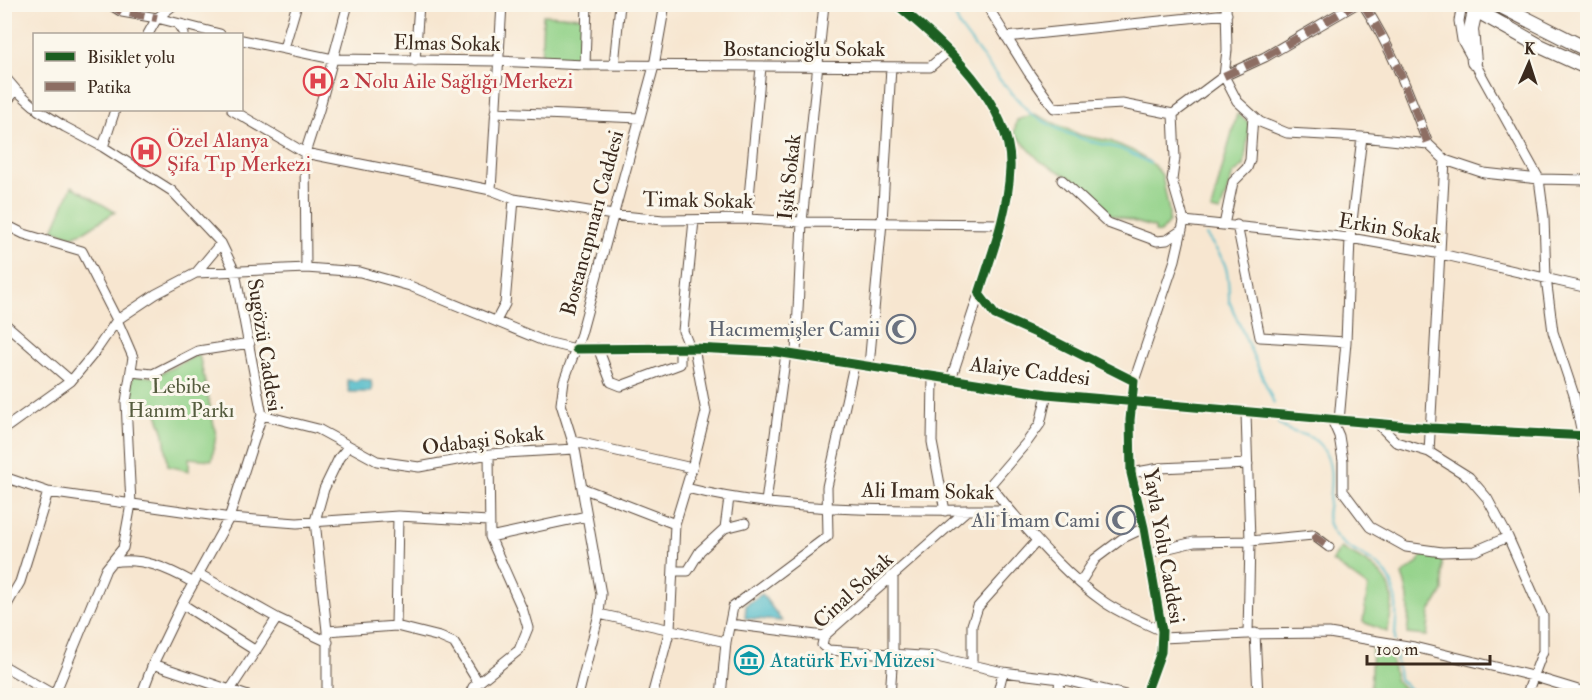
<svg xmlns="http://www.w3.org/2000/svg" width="1592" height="700" font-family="'IM FELL Double Pica',serif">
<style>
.green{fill:#93d289;stroke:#677e54;stroke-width:1.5}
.water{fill:#4db9c8;stroke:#447273;stroke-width:1.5}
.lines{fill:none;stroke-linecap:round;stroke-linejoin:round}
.stream{stroke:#4db9c8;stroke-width:2}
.minor-casing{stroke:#574639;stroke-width:11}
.highway-casing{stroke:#574639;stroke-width:16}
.minor{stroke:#fff;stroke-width:9}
.highway{stroke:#fff;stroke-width:14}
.quiet{stroke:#8d6e63;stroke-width:8;stroke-dasharray:15 8;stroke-linecap:butt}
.cycleway-casing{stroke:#fbf7ec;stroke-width:13}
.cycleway{stroke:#1b5e20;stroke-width:9}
.labels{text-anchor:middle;stroke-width:6;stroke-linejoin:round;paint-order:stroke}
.street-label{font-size:21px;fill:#3b2a1e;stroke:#fbf7ec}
.health-label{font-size:21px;fill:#be3a42;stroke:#fbf7ec;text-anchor:start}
.worship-label{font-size:21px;fill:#5b616d;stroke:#fbf7ec;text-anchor:end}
.park-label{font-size:21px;fill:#555c3e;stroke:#fbf7ec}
.culture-label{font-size:21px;fill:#0d838f;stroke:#fbf7ec;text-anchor:start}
</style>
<rect width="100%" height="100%" fill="#fbf7ec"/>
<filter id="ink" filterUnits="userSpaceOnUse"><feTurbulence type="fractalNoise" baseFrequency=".0167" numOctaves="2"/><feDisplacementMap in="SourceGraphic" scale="12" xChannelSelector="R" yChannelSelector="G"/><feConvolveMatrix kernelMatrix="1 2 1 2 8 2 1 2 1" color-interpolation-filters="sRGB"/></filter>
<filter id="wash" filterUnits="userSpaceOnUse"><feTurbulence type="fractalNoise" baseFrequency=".008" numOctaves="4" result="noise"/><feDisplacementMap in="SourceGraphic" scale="24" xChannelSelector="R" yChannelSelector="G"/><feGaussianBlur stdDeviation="1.35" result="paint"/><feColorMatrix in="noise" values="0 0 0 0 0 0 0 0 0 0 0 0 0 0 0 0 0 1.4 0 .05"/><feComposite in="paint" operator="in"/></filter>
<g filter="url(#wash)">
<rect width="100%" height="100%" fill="#f7e6d0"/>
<path class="green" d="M543 15 585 17 583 63 541 61Z
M1034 114 1080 135 1110 141 1133 151 1154 165 1162 175 1169 211V222L1160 233 1155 232V228L1109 214 1078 182 1040 161 1014 133 1017 120Z
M1237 114 1248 122 1249 128 1244 166 1233 174 1220 212 1211 210Z
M72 186 115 212 85 231 72 236 53 230Z
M199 354 216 435 212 460 189 458V471L168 466 164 434 154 405 129 402 133 375 154 377Z
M1341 548C1363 560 1394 574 1392 604 1392 613 1389 623 1387 632L1363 622 1368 587 1332 561Z
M1424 554 1442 556 1443 591 1430 612 1427 636 1407 634C1410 613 1410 596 1402 575L1416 564Z
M1372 647 1390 650 1395 680 1411 695H1370Z
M7 683 31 695H5Z"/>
<path class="water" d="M359 379 371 380 372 389 369 392H349L347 380 357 381Z
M762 594 782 621 745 618 746 605Z"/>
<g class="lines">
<path class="stream" d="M950 4 960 27 999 79 1032 115 1064 132 1089 141 1121 149 1150 163
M1206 235C1226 262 1229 266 1229 301L1274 403
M1278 423C1294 438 1307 429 1321 446 1334 463 1331 482 1329 502 1328 508 1326 516 1328 521 1336 555 1384 554 1393 587 1399 605 1395 623 1395 641
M1395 647 1399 679 1417 696"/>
</g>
</g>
<g filter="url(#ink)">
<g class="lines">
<g class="minor-casing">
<path id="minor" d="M109 4 122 12 157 18 220 34
M896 4C943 43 1013 103 1010 169 1008 213 992 253 979 294L995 315 1056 342 1134 381 1130 420 1131 473 1144 528 1162 631 1161 652 1145 696
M986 4 1029 73 1054 108 1122 104 1173 114
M1356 4 1265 57 1224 76 1237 101 1260 122 1287 133 1362 137 1428 144 1445 160 1484 173 1539 179 1588 180
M1363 4C1392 48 1410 96 1428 144
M1462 4 1459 21 1462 40 1539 179 1544 217 1546 278 1553 332 1574 395 1581 429 1588 503
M178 24 184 34
M148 34 157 18 175 4
M1006 37 1227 14
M242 40 333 59 498 61 585 65 930 67 949 51
M284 48 297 4
M415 61 419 4
M585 65 587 4
M614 65 620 4
M4 76 16 90 34 106
M4 105 16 90
M38 110 65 127 103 147
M115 110 103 147 172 191 221 243 235 272 262 415 229 518 182 604 153 664 141 696
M232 110 305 153 491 190 514 199 613 215 663 220 747 219 802 222 1002 224
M495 112 640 118
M1062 180 1108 223 1157 241 1167 240 1182 230
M491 190 502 4
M747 219 761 67
M1184 221 1350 238 1441 254 1588 288
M4 224 24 234 82 251 117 320 133 357 126 402 131 504 123 548 106 569 54 696
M1224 225 1233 182 1247 168 1250 160 1253 116
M1237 225 1260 337 1346 342
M306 268 305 153 319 110 348 4
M196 273 306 268 360 272 410 286 546 342 576 349 694 348 776 352 1047 394 1430 428 1588 436
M496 321 505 304 514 199
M4 323 71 381
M598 348 611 382 621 386 680 364V348
M690 348 683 331 694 220
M796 354 802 222 824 4
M869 366 882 222 891 67
M131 372 153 374 198 351 250 343
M933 377 932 442 945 511
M951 379 979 294
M1134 381 1175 260 1184 221 1172 180 1175 158 1173 114 1224 76 1227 50 1226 4
M1246 413 1250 541 1248 634
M262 415 318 429 377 461 419 467 489 454 575 449
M1332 420 1339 436 1343 461V491L1370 527 1406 547 1442 552 1475 551 1508 537
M1339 421 1346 342 1350 238 1362 137
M1378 424 1396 442 1429 452 1469 477 1487 498 1508 537 1543 616V651L1526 696
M4 429 71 381 95 352 117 320 156 294 196 273 221 243
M573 441 692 468
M1429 452 1445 160
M1131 473 1160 468 1248 464
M4 477 48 492 231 518 297 523 398 516 489 521
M582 488 675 524
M686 488C791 514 903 510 1010 510 1039 543 1068 577 1104 602 1121 614 1143 622 1162 631
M766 502 786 353
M967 510 824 636 822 645 828 650 937 657 1003 672 1060 679 1130 696
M1010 510 990 485 1027 442 1040 424 1047 394
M725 528 729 498
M490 537 587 516
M1148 553 1194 542 1250 541 1313 535 1329 547
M112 562C143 557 167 568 194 583
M673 571H688L700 551 725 528 745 523
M199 574 277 618 328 642
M1080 583 1095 559 1123 538 1144 528
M182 604 256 651
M4 610 20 582 48 492
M599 614 726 642
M730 624 824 636
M396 626 398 516
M327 631 396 626 440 637 454 643 478 682
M1255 633 1258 696
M1162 638 1248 634 1329 633 1414 647 1532 676 1588 693
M153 664 248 696
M972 664V625L978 607 1037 541
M4 666 56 696
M230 690 277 618
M327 696V631L315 521 324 489 339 458 348 447
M469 696 473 687 519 650 528 628 523 611 490 537 489 454
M578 696 599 614 601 594 575 449 561 404 564 381 581 334 654 66 665 4
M652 696 670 629 675 524 692 468 706 412 694 348
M721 696 726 642 733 607 828 536 827 487 854 365
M890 696 893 653V576
M997 696 1003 672
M1058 696 1060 679
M1323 696H1331"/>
</g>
<g class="highway-casing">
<path id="highway" d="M1465 4 1540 46 1588 68
M1497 4 1588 50
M1474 62 1471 29 1475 11"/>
</g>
<use href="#minor" class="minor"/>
<use href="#highway" class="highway"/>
<path class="quiet" d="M109 4 122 12 157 18
M1363 4C1392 48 1410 96 1428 144
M1224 76 1265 57 1356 4
M1313 535 1329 547"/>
<g class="cycleway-casing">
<path id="cycleway" d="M896 4C943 43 1013 103 1010 169 1008 213 992 253 979 294L995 315 1056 342 1134 381 1130 420 1131 473 1144 528 1162 631 1161 652 1145 696
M576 349 694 348 776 352 1047 394 1430 428 1588 436"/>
</g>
<use href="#cycleway" class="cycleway"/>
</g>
</g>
<defs>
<g id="hospital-ring" transform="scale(1.5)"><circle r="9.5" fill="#fbf7ec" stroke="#e0444e" stroke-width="1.5"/><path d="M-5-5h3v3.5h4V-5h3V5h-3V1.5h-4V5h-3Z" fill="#e0444e"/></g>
<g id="mosque-ring" transform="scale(1.5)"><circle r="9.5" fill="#fbf7ec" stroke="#6b7280" stroke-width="1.5"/><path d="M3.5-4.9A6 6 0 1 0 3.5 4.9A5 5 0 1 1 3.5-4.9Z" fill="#6b7280"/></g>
<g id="museum-ring" transform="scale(1.5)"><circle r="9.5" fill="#fbf7ec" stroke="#0f9aa8" stroke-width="1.5"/><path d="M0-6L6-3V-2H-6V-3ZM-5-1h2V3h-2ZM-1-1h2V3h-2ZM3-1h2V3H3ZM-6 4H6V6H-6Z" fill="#0f9aa8"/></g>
</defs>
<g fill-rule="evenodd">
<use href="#hospital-ring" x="318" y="81"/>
<use href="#hospital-ring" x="146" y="152"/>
<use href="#mosque-ring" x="901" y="329"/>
<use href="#mosque-ring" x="1121" y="520"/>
<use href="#museum-ring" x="749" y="660"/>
</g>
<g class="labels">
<g class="street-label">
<text transform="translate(447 43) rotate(1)" y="7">Elmas Sokak</text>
<text x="804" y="56">Bostancioğlu Sokak</text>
<text transform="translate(789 177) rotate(-84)" y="7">Işik Sokak</text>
<text transform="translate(698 200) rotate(1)" y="7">Timak Sokak</text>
<text transform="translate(592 223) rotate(-75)" y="7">Bostancıpınarı Caddesi</text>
<text transform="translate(1390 228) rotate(9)" y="7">Erkin Sokak</text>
<text transform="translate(265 345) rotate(81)" y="7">Sugözü Caddesi</text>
<text transform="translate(1030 371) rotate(7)" y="7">Alaiye Caddesi</text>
<text transform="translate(483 440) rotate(-7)" y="7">Odabaşi Sokak</text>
<text transform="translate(928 491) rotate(1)" y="7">Ali Imam Sokak</text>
<text transform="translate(1164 546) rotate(80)" y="7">Yayla Yolu Caddesi</text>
<text transform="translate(853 590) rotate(-43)" y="7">Cinal Sokak</text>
</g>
<g class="health-label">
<text x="339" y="88">2 Nolu Aile Sağlığı Merkezi</text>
<text x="167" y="147">Özel Alanya<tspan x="167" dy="24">Şifa Tıp Merkezi</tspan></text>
</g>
<g class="worship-label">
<text x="880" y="336">Hacımemişler Camii</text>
<text x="1100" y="527">Ali İmam Cami</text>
</g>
<g class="park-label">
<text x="181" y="393">Lebibe<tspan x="181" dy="24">Hanım Parkı</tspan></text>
</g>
<g class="culture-label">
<text x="770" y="667">Atatürk Evi Müzesi</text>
</g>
</g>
<rect width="1592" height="700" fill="none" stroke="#fbf7ec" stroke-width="24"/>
<rect x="33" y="33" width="210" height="78" fill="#fbf7ec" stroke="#aea59a" stroke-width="1.5"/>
<rect x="45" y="52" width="30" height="9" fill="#1b5e20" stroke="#aea59a" stroke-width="1.5"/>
<text x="87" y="63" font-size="18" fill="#3b2a1e">Bisiklet yolu</text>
<rect x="45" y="82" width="30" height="9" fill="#8d6e63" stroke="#aea59a" stroke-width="1.5"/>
<text x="87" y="93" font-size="18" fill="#3b2a1e">Patika</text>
<g transform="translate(1529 63) rotate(3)" stroke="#fbf7ec" stroke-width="4.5" paint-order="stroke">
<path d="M0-4.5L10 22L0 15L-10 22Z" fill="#3b2a1e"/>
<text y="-9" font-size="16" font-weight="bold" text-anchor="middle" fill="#3b2a1e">K</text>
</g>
<path d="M1367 655v9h123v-9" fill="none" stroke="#3b2a1e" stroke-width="3"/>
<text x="1376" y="655" font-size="18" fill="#3b2a1e" stroke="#fbf7ec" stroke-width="4.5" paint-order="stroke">100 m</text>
</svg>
